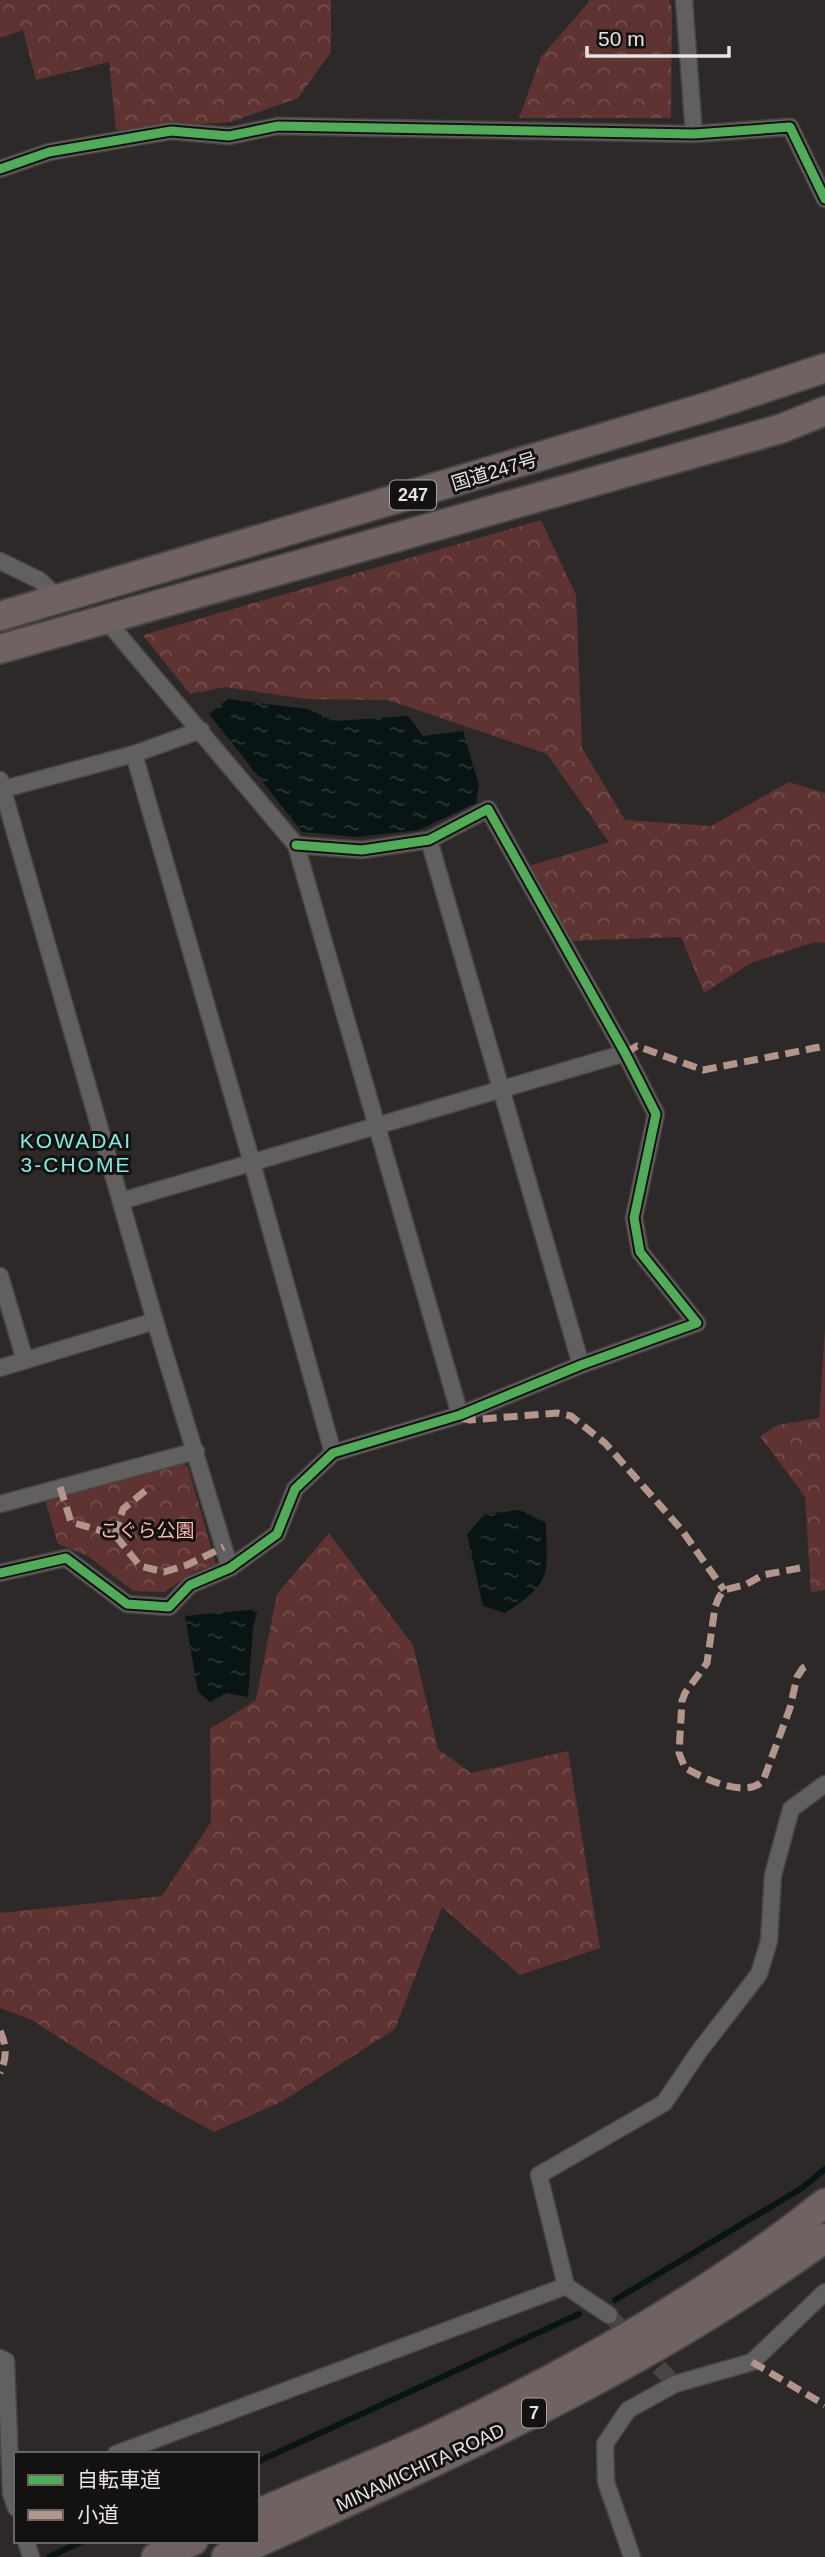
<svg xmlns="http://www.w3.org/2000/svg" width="825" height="2557" font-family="Arial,'Noto Sans JP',sans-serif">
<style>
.forest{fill:url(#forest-crowns)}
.water{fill:url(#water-ripples)}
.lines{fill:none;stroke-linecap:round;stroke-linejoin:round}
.stream{stroke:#091514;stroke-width:6}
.street-tunnel{stroke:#494545;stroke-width:16;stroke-dasharray:16 8;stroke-linecap:butt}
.street-casing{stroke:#484544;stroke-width:19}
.highway-casing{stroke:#484544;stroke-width:32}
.street{stroke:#625f5f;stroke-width:16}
.highway{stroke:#706262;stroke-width:28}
.quiet{stroke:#b2968c;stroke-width:7;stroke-dasharray:14 7;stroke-linecap:butt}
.cycleway-casing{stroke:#141111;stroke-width:13}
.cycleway{stroke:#51ab58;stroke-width:9}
.labels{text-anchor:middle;stroke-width:6;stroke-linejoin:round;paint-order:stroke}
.shield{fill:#141111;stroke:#a8a4a3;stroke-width:2}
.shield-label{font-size:18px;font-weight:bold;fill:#e7e3e2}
.street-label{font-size:19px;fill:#e7e3e2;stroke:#141111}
.park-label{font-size:19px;fill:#fdb7b2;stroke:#141111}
.neighbourhood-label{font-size:21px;letter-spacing:2px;fill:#80ebe3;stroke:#141111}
</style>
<defs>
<pattern id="forest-crowns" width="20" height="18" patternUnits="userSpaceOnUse" patternTransform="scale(1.75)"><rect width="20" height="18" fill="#5e3331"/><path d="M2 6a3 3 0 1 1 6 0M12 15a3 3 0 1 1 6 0" fill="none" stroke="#75504f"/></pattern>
<pattern id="water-ripples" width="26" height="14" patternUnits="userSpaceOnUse" patternTransform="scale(1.75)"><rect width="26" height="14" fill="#091514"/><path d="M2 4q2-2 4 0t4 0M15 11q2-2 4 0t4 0" fill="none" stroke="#2d3736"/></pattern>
</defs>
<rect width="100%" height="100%" fill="#2d2929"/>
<path class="forest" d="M0 0H331V52L298 98 231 122 116 130 109 62 36 80 23 30 0 38Z
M588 0H669L672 8 671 118H519L541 57 589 2Z
M541 520 576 595 582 748 625 820 711 826 789 782 825 793V943L815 942 751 963 704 993 681 937 571 941 529 866 609 842 547 754 388 700 306 699 225 687 190 694 143 635Z
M825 1328V1590L811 1592 805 1497 760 1436 778 1425 819 1418Z
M181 1461 188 1467 216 1564 192 1573 164 1592 133 1591 88 1556 58 1544 45 1500Z
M329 1533 413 1645 438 1749 471 1773 568 1751 600 1948 520 1975 442 1907 395 2029 283 2101 214 2132 153 2098 32 2020 0 2008V1913L162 1896 211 1822 210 1729 256 1700 277 1594Z"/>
<path class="water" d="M228 699 307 709 336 721 408 716 423 736 463 731 479 785 476 803 419 830 357 837 302 832 209 714Z
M520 1510 546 1523C547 1576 553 1582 505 1613L483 1606 467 1534 485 1514Z
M258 1609 253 1628 248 1697 226 1693 210 1702 198 1692 185 1616Z"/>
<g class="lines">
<path class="stream" d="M615 2300 802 2188 825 2169
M257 2462 579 2314
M49 2557 83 2541"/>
<path class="street-tunnel" d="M609 2315 675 2384"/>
<g class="street-casing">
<path id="street" d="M684 0 694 134
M0 169 49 152 171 131 229 136 278 126 694 134 790 127 825 199
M0 561 39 580 60 600
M106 620 296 845 460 1415
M134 754 252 1163 333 1453
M0 780 155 1321 230 1568
M0 790 134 754 201 730
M429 840 581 1365
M121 1201 625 1053
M0 1276 25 1360
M0 1368 155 1321
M0 1504 196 1451
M0 1573 66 1558 127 1604 169 1607 190 1585 230 1568 277 1534 295 1489 333 1453 460 1415 581 1365 697 1323 640 1252 634 1218 656 1114 625 1053 488 809 429 840 362 850 296 845
M609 2315 566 2286 539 2175 664 2103 700 2050 759 1974 769 1941 773 1875 791 1809 825 1784
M0 2358 6 2361 11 2493 16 2508
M116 2454 566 2286
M26 2541 31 2557
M632 2557 606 2482 605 2444 628 2410 675 2384 752 2362 825 2292"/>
</g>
<g class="highway-casing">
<path id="highway" d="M0 616 710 406 825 368
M0 649 780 429 825 411
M257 2514C316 2488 375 2465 433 2438 570 2373 706 2298 825 2203
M156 2557 193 2541
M226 2557C434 2463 639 2373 825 2238"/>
</g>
<use href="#street" class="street"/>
<use href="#highway" class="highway"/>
<path class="quiet" d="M625 1053 637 1046 703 1070 825 1046
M462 1418 470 1420 557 1413 571 1416 605 1443 681 1529 724 1590
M60 1487 71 1522 115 1535 140 1566 164 1572 187 1565 224 1547
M115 1535 123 1509 150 1487
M800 1568 763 1575 747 1584 724 1590 719 1597 715 1607 707 1663 685 1693 682 1701 679 1753 685 1768C704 1778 744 1799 763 1781L790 1708 797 1677 803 1668 809 1665
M0 2031C7 2046 7 2058 0 2073
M752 2362 825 2405"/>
<g class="cycleway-casing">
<path id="cycleway" d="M0 169 49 152 171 131 229 136 278 126 694 134 790 127 825 199
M0 1573 66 1558 127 1604 169 1607 190 1585 230 1568 277 1534 295 1489 333 1453 460 1415 581 1365 697 1323 640 1252 634 1218 656 1114 625 1053 488 809 429 840 362 850 296 845"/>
</g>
<use href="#cycleway" class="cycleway"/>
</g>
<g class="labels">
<g class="shield">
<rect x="390" y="480.5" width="46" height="29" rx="5"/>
<rect x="522" y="2398.5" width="24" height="29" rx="5"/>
</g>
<g class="shield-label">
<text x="413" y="501">247</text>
<text x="534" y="2419">7</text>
</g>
<g class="street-label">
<text transform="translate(494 471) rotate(-17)" y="7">国道247号</text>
<text transform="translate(420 2467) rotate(-25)" y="7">MINAMICHITA ROAD</text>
</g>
<g class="park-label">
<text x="147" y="1537">こぐら公園</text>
</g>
<g class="neighbourhood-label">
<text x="76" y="1148">KOWADAI<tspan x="76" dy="24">3-CHOME</tspan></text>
</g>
</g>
<rect x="14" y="2452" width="245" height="91" fill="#141111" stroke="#686565" stroke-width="2"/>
<rect x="28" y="2475" width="35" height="10" fill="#51ab58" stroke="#686565" stroke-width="2"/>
<text x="77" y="2487" font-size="21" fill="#e7e3e2">自転車道</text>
<rect x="28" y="2510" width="35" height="10" fill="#b2968c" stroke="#686565" stroke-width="2"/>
<text x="77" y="2522" font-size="21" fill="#e7e3e2">小道</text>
<path d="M587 46v10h142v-10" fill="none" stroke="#e7e3e2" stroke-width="3.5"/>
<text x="598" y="46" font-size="21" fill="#e7e3e2" stroke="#141111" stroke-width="5" paint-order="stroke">50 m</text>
</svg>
